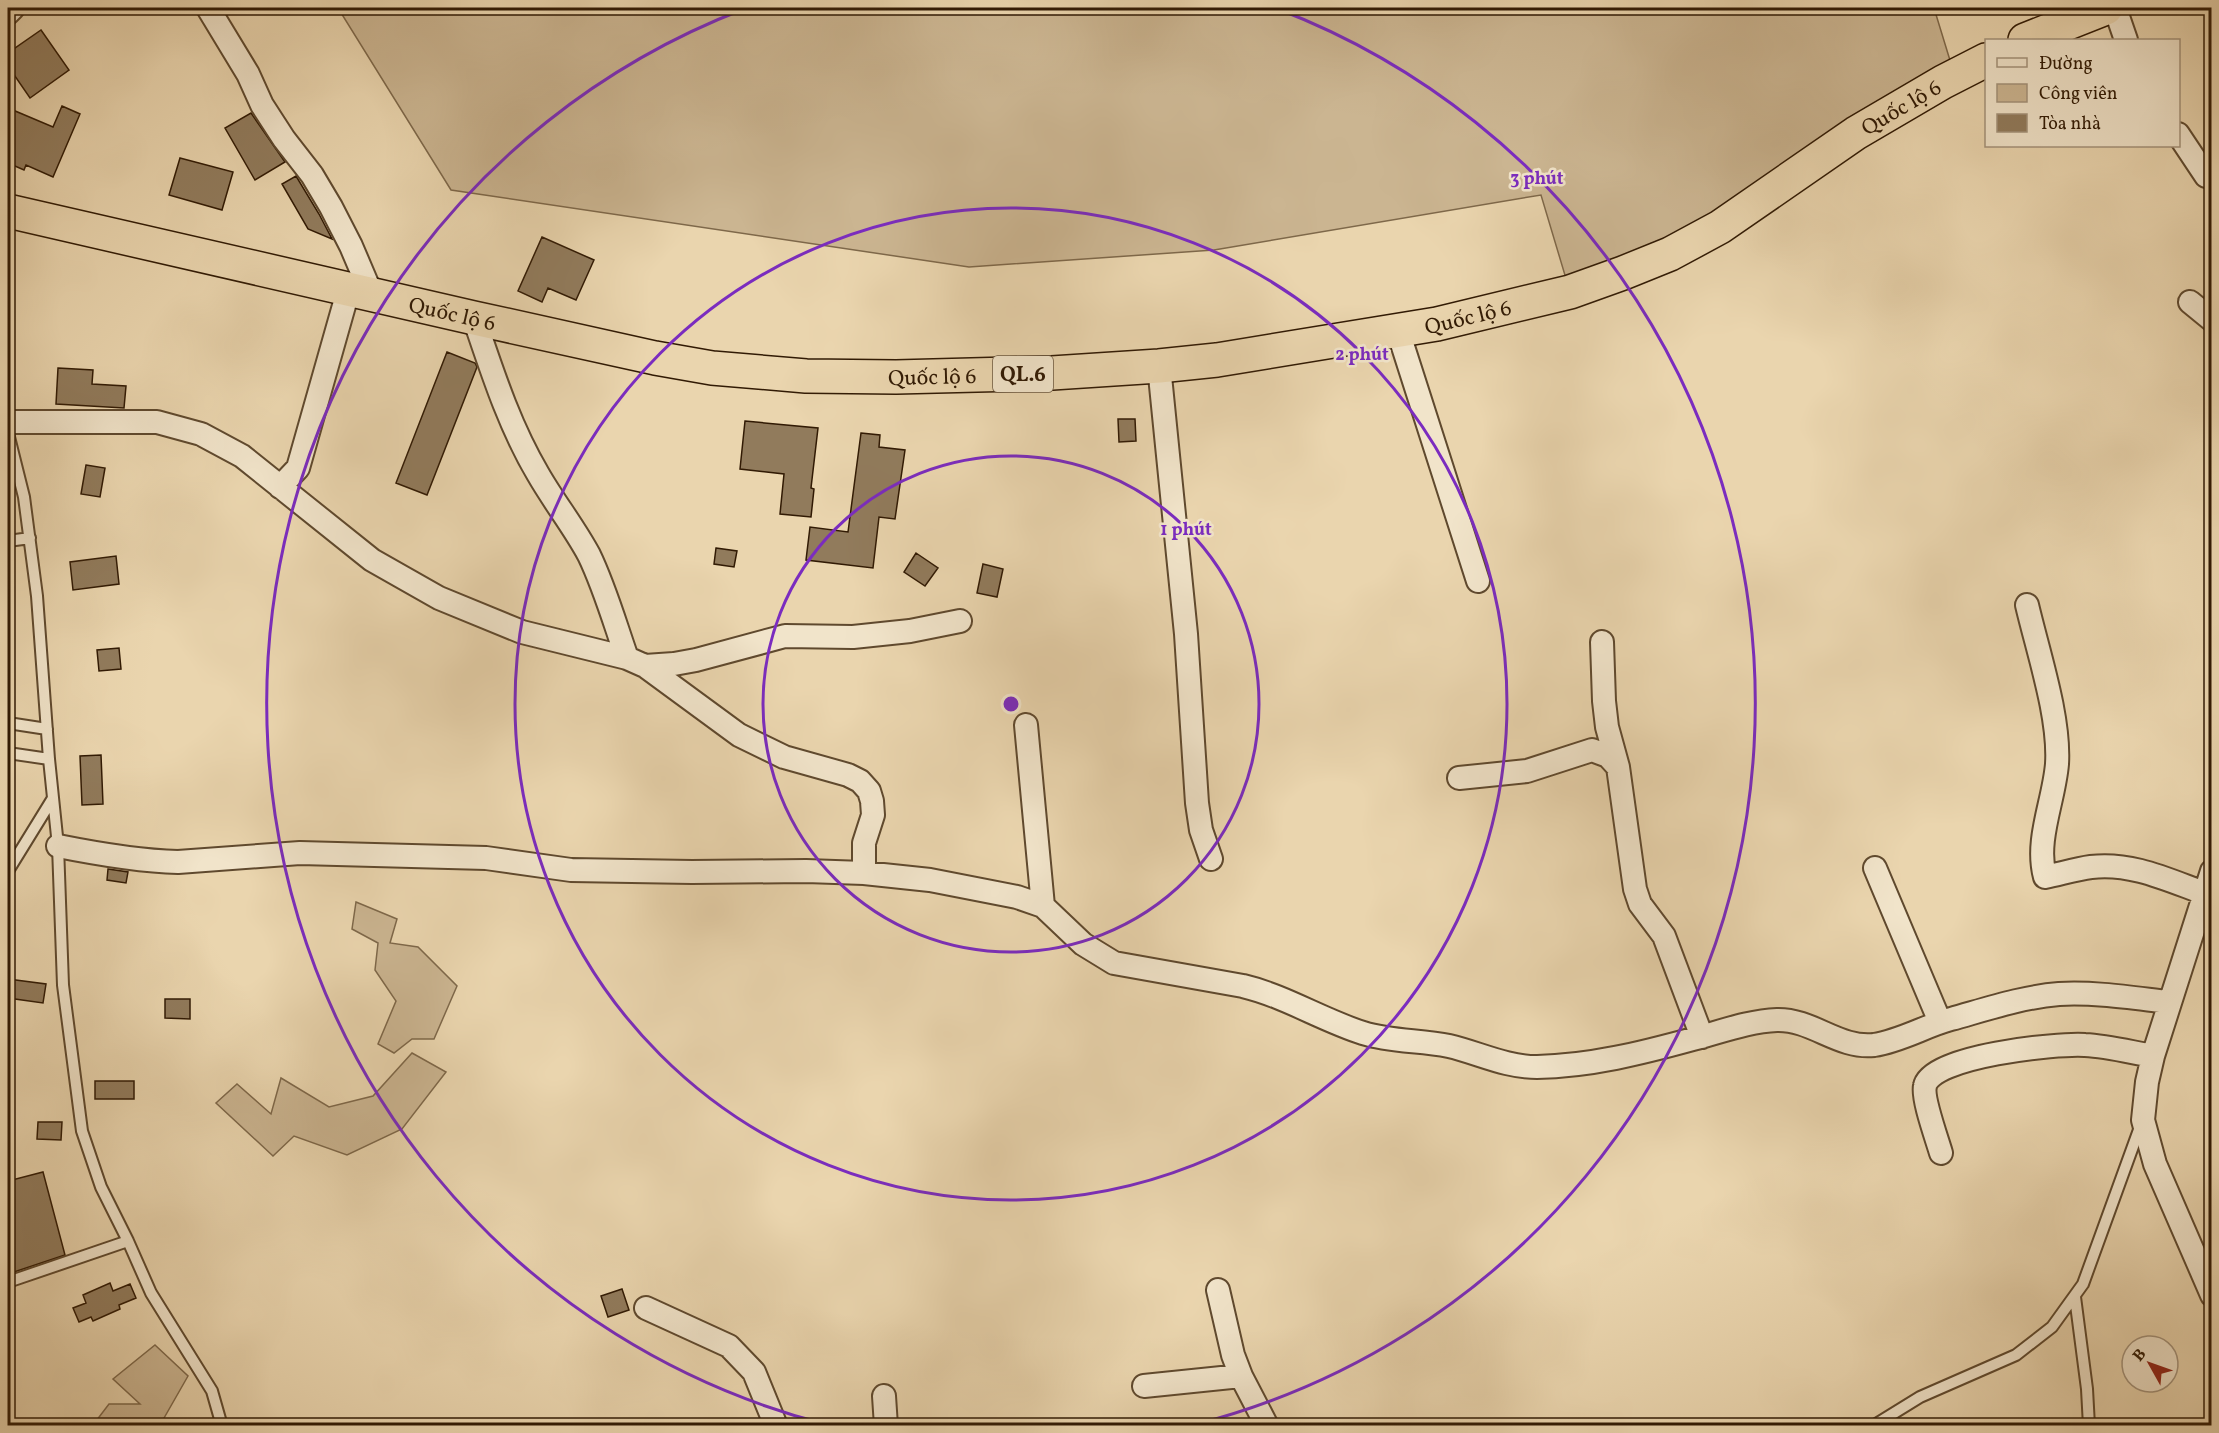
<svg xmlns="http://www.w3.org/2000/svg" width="2219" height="1433" font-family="Vollkorn,serif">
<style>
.green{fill:#cbb591;stroke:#7e684a;stroke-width:1.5}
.building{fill:#917b5c;stroke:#311a04;stroke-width:1.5}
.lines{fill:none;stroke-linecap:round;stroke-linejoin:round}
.lane-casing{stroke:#5f492e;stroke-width:14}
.street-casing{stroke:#5f492e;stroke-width:26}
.highway-casing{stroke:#311a04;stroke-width:36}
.lane{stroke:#f1e4ca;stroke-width:10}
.street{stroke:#f1e4ca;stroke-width:22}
.highway{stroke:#ead5ae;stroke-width:33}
.ring{fill:none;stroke:#7b2cbf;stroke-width:3}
.labels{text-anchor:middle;stroke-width:5;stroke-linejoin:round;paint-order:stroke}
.shield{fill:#f1e4ca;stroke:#6b573f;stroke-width:1.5}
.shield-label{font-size:21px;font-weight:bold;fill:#311a04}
.street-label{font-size:22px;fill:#311a04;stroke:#f1e4ca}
.centre{fill:#7b2cbf;stroke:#f1e4ca;stroke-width:3}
.ring-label{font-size:18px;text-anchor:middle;font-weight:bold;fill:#7b2cbf;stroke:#f1e4ca;stroke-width:5;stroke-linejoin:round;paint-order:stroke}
</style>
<rect width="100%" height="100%" fill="#ead5ae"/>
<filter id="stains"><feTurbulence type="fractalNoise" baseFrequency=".00333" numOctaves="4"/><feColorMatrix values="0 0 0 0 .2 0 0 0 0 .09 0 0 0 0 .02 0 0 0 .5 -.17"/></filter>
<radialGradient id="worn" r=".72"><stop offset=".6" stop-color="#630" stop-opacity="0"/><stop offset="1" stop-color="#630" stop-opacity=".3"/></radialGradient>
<path class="green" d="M338 8H1934L1956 80 1570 292 1541 195 1214 250 969 267 451 190Z
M356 902 397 919 390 943 418 947 457 986 434 1039H412L394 1053 378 1044 396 1001 375 970 378 943 352 929Z
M412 1053 446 1072 402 1129 347 1155 294 1136 273 1156 216 1103 237 1084 271 1114 281 1078 329 1107 373 1096Z
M155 1345 188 1376 160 1425H93L109 1404H140L113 1379Z"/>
<path class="building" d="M41 30 69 70 30 98 8 66V53Z
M62 106 80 114 53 177 26 165 24 170 8 163V108L53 127Z
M251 113 285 162 255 180 225 128Z
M180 158 233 172 222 210 169 195Z
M296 176 319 214 332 239 308 229 282 184Z
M542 237 594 260 576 300 548 288 542 302 518 291Z
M447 352 475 363 477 367 427 495 396 483Z
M58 368 93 370 92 384 126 386 124 408 56 404Z
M1118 419H1135L1136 441 1119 442Z
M745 421 818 428 811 488 814 489 811 517 780 514 784 474 740 469Z
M861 433 880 435 879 447 905 450 895 519 879 517 873 568 806 560 810 527 848 532Z
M86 465 105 468 100 497 81 494Z
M716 548 737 551 734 567 714 564Z
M916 553 938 568 925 586 904 572Z
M116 556 119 584 73 590 70 562Z
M983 564 1003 569 997 597 977 593Z
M119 648 121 669 99 671 97 650Z
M101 755 103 804 82 805 80 756Z
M108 869 128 872 126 883 107 880Z
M8 979 46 984 43 1003 8 998Z
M165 999H190V1019L165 1018Z
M95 1081H134V1099H95Z
M38 1122H62L61 1140 37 1139Z
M43 1172 65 1255 8 1274V1181Z
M110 1283 113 1291 130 1284 136 1298 119 1305 120 1309 93 1321 91 1317 79 1322 73 1308 86 1303 83 1295Z
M622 1289 629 1310 608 1317 601 1296Z"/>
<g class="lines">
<g class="lane-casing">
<path id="lane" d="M8 433 24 497 37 596 49 759 58 846 63 985 82 1131 101 1187 128 1241 151 1293 212 1391 222 1426
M8 541 30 538
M8 723 47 729
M8 753 49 759
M8 871 53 798
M8 1282 128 1241
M2075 1297 2087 1389 2089 1426
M1873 1426 1920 1397 2016 1355 2052 1327 2083 1284 2140 1127"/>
</g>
<g class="street-casing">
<path id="street" d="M208 8 248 74 262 105 284 139 312 175 331 207 351 246 371 293
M2115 8 2126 40
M8 13 13 8
M2178 134 2206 176
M2190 302 2212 320
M474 318C492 371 509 425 538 474 554 502 574 527 589 555 605 588 615 624 627 658
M1398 331 1478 581
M1159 366 1186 634 1197 803 1201 830 1211 859
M8 422H157L201 434 242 456 372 560 439 598 522 632 627 658 645 666 739 735 784 757 848 775 860 781 869 791 872 801 873 815 864 843V873
M280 487 298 468 349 288
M2027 605C2038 652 2060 717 2057 764 2054 801 2035 840 2045 877 2060 874 2076 869 2091 867 2131 862 2168 880 2204 893
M1602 642 1604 701 1607 727 1618 767 1635 889 1640 904 1664 936 1702 1037
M645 666 674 664 696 660 785 636 853 637 910 631 960 621
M1026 725 1043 906
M1459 778 1527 771 1592 750 1608 756 1618 767
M58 846C98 854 138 861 178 862L300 853 486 858 571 870 692 872 806 871 864 873 930 880 1017 897 1043 906 1083 944 1114 963 1243 986C1285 996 1322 1020 1363 1033 1391 1042 1421 1040 1449 1046 1479 1053 1505 1067 1537 1067 1590 1066 1642 1053 1693 1039 1720 1032 1749 1021 1777 1020 1812 1019 1839 1049 1874 1045 1901 1041 1925 1026 1951 1019 1987 1009 2022 997 2059 994 2096 992 2133 998 2169 1002
M1875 868 1940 1022
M2212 871 2153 1056 2147 1082 2143 1120 2155 1164 2212 1295
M1941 1153C1937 1139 1922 1098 1925 1086 1930 1056 2058 1043 2085 1045 2107 1046 2130 1052 2153 1056
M1218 1290 1233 1355 1241 1376 1267 1426
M646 1308 729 1346 754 1372 776 1426
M1144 1386 1241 1376
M884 1396 886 1426"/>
</g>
<g class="highway-casing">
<g id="highway">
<path d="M2025 40 2106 8"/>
<path id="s1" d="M8 211 474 318 655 358 712 368 806 376 896 377 1052 373 1159 366 1217 360 1437 324 1570 292 1623 273 1670 254 1720 227 1856 133 1943 82 1986 60"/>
</g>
</g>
<use href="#lane" class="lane"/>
<use href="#street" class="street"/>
<use href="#highway" class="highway"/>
</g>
<g class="ring">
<circle cx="1011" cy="704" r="248"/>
<circle cx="1011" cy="704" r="496"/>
<path d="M825 1424A744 744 0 0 1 744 9M1278 9A744 744 0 0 1 1197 1424"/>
</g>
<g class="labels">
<rect class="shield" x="993" y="356" width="60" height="36" rx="4.5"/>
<g class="shield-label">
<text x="1023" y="381">QL.6</text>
</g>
<g class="street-label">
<text dy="8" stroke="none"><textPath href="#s1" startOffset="1968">Quốc lộ 6</textPath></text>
<text dy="8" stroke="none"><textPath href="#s1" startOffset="456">Quốc lộ 6</textPath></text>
<text dy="8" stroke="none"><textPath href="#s1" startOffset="1482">Quốc lộ 6</textPath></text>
<text dy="8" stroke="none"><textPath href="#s1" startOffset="942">Quốc lộ 6</textPath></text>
</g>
</g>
<circle cx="1011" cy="704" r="9" class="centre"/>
<g class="ring-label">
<text x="1537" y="184">3 phút</text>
<text x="1362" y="360">2 phút</text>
<text x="1186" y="535">1 phút</text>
</g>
<rect width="2219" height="1433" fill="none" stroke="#ead5ae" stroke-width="30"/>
<rect x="9" y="9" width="2201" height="1415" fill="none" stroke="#311a04" stroke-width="3"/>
<rect x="15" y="15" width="2189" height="1403" fill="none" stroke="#311a04" stroke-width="1.5"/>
<rect x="1985" y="39" width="195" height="108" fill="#f1e4ca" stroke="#a4937b" stroke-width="1.5"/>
<rect x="1997" y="58" width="30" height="9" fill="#f1e4ca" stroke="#a4937b" stroke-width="1.5"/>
<text x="2039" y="69" font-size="18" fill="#311a04">Đường</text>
<rect x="1997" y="84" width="30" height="18" fill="#cbb591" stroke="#a4937b" stroke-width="1.5"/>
<text x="2039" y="99" font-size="18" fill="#311a04">Công viên</text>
<rect x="1997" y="114" width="30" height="18" fill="#917b5c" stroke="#a4937b" stroke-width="1.5"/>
<text x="2039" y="129" font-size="18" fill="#311a04">Tòa nhà</text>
<g transform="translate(2150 1364) rotate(310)"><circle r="28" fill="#f1e4ca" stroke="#a4937b" stroke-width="1.5"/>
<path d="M0-4.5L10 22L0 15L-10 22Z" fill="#8f2418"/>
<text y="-9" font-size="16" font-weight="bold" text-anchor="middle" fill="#311a04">B</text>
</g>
<rect width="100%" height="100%" filter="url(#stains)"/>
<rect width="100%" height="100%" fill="url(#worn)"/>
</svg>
